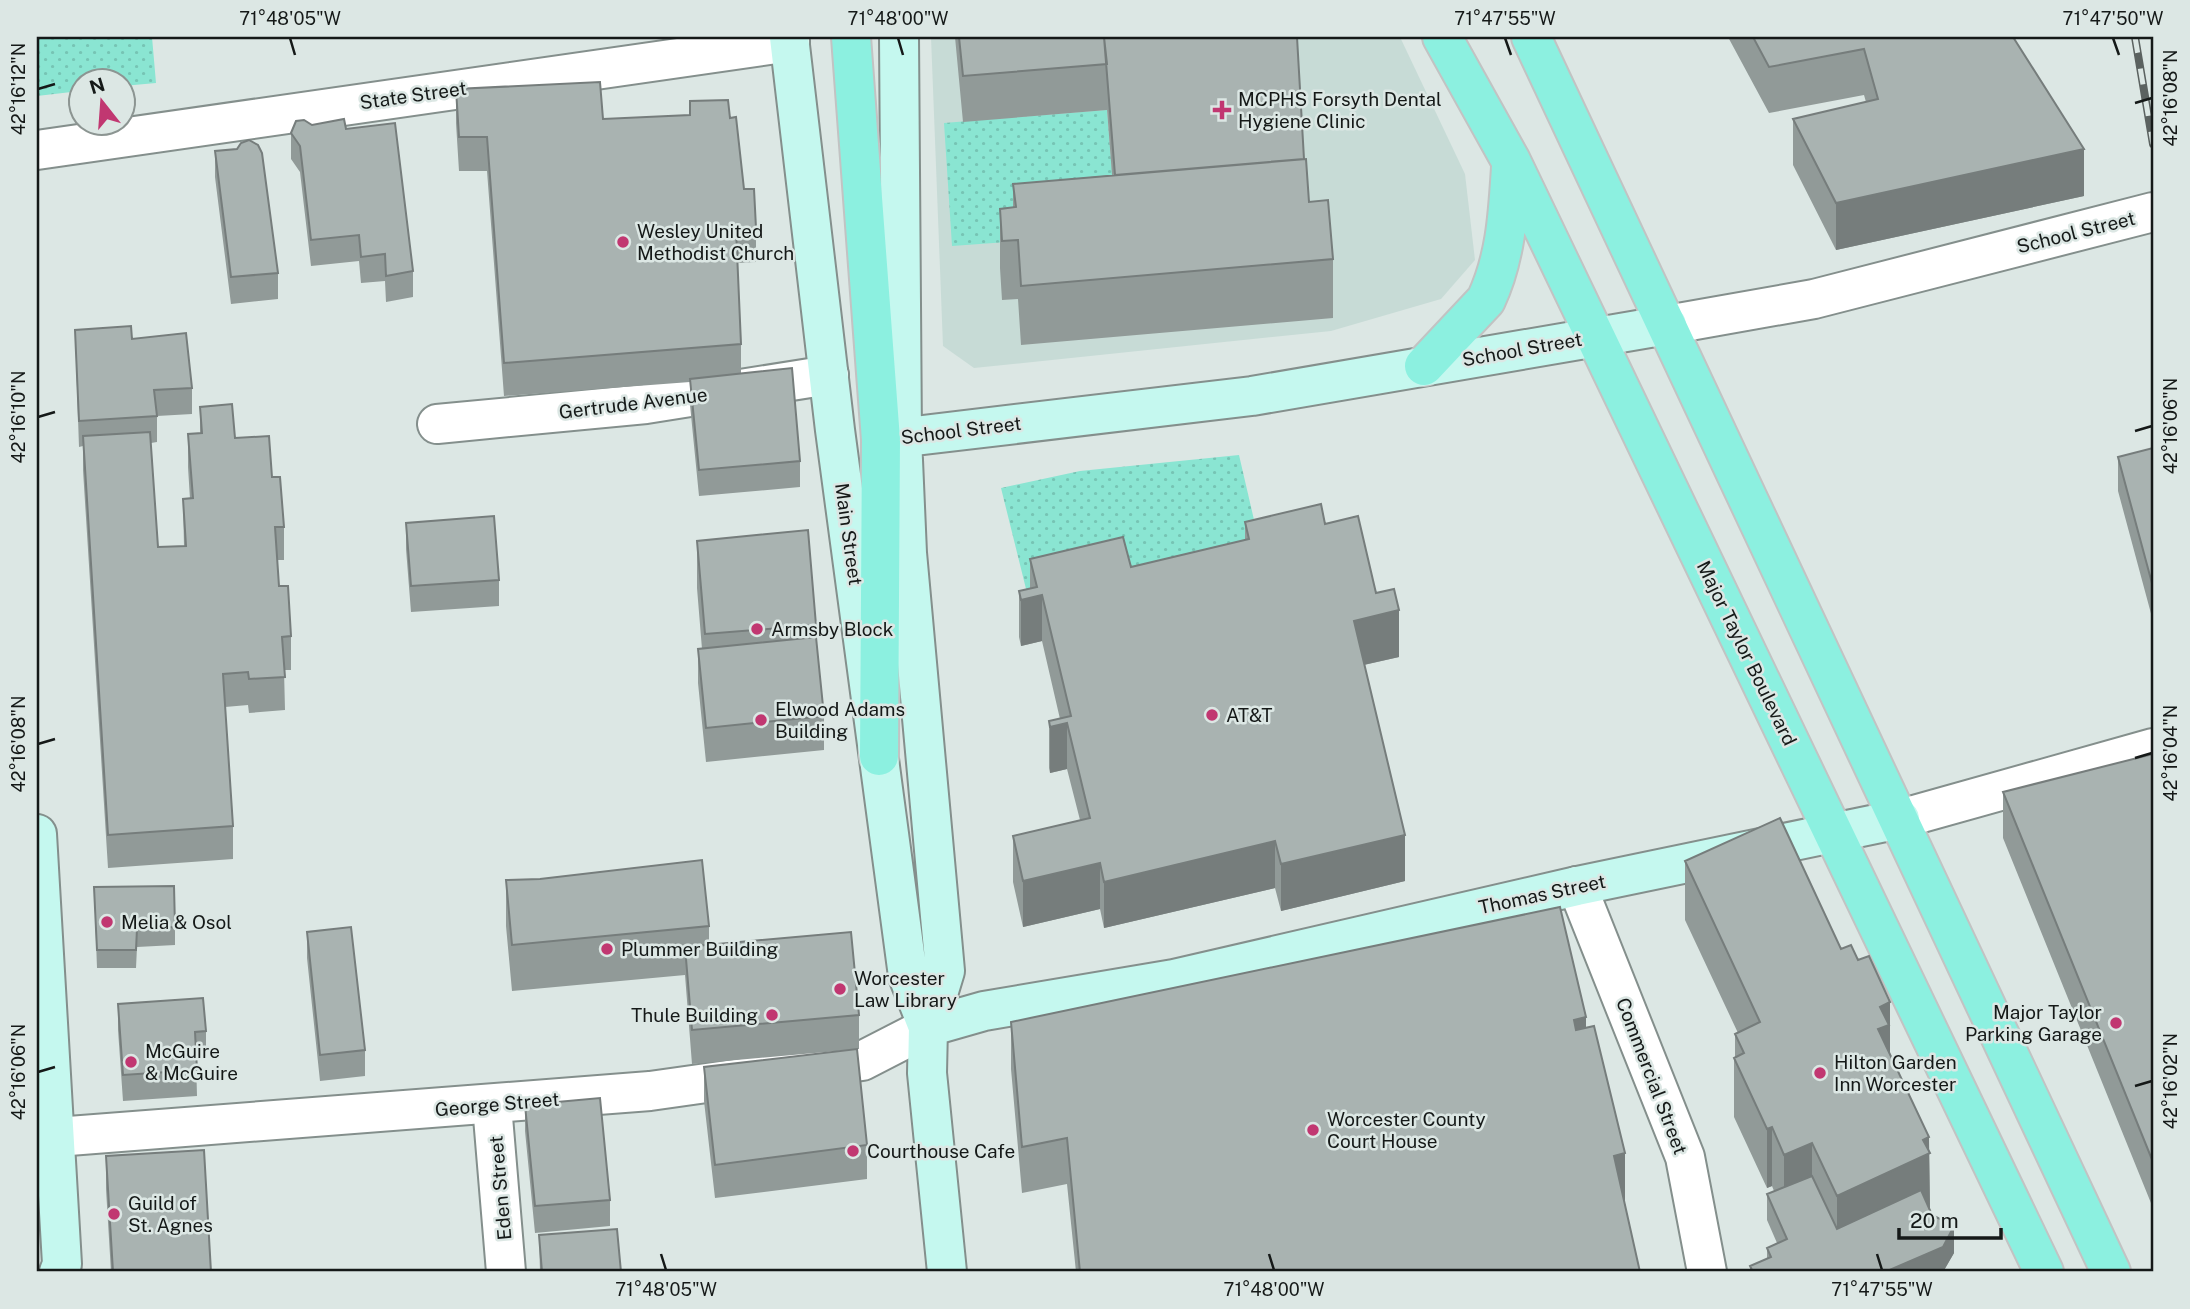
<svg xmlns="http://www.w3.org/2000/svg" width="2190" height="1309" font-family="'Public Sans',sans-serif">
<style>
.built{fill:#c7dbd6}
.green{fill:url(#green-dots)}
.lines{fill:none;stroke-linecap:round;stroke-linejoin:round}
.minor-casing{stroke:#848f8c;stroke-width:42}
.tertiary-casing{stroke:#848f8c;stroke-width:42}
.secondary-casing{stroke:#848f8c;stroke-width:42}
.primary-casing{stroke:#c2c3c3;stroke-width:42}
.minor{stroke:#fff;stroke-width:38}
.tertiary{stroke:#fff;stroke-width:38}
.secondary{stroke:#c5f8ef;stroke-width:38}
.primary{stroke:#8cf0e0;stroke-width:38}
.rail-casing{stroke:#5b6260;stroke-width:8}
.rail{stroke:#dce7e4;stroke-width:5;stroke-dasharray:16;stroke-linecap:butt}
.wall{fill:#919a98}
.shaded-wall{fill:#767d7c}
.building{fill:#a9b3b1;stroke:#767d7c;stroke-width:2}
.ticks{fill:none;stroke:#151918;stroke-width:2.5}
.poi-dot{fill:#c13771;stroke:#dce7e4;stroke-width:2.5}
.labels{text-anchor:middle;stroke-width:5;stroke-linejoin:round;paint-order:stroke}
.street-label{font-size:19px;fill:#151918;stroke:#dce7e4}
.poi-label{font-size:19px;fill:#151918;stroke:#dce7e4;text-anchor:start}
.neatline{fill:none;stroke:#151918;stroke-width:2.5}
.ticks-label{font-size:18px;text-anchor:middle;fill:#151918}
</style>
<defs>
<pattern id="green-dots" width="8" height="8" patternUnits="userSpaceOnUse" patternTransform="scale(1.75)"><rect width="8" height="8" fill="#8ae5d2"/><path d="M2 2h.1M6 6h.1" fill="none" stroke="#76c4b4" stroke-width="1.8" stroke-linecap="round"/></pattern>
</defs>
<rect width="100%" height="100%" fill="#dce7e4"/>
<path class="built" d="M931 37H1400L1465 174 1475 260 1441 299 1331 331 974 368 943 346Z"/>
<path class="green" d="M37 37H152L156 83 123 86 122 80H80V91L37 96Z
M1107 110 1117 234 952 246 944 123Z
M1239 455 1264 563 1030 605 1001 488 1080 471Z"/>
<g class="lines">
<g class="minor-casing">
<path id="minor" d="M37 150 790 42
M437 424 646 404 829 375
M1577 886 1685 1157 1707 1272
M492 1105 506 1272
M56 1137 650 1091 862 1061 928 1027"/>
</g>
<g class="tertiary-casing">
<path id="tertiary" d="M1667 325 1814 299 2153 212
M1900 819 2153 748"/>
</g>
<g class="secondary-casing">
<path id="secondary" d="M789 37 835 430 908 976 928 1027
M899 37 902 437 907 553 945 971 928 1027 927 1073 947 1272
M881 440 1252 396 1667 325
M37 834 62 1264 59 1272
M928 1027 984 1011 1174 979 1577 886 1900 819"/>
</g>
<g class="primary-casing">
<path id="primary" d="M851 37 881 440 879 756
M1442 37 1511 161 2044 1272
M1531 37 2111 1272
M1424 366 1486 300C1506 257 1508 214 1511 167"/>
</g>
<use href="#minor" class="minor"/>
<use href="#tertiary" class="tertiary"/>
<use href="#secondary" class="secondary"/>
<use href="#primary" class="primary"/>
<g class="rail-casing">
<path id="rail" d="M2135 37 2153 144"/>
</g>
<use href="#rail" class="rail"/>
</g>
<path class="wall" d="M955 37H1297L1304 159 1309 202 1333 259V318L1021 345 1018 299 1002 300 1000 268V209L1013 207V184L1112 175 1107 109V110L963 122Z
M1728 37H2013L2084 196 1836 250 1793 165V119L1866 102 1864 95 1769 113Z
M456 89 603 119 730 118 744 189 756 228V262L737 263 741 344V373L800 461V487L699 496 690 405V382L504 396 487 171H459L456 123Z
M346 129 413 271V297L386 302 385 281 361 283 359 261 311 266 300 172 291 159V133Z
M215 151 278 273V299L231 304 215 177Z
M75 330 132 339 192 388V414L157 416V442L151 443 158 547 184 546 183 499H190L188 467V434L200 433V407L235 438 272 477 284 527V560H277L279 586 291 636V670H284L285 710 249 713 248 705 225 707 233 826V859L108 868 83 470V446L79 447Z
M2153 448V621L2118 491V457Z
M1245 522 1325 524 1376 593 1399 657 1364 665 1405 881 1281 911 1275 888 1104 928 1100 909 1023 927 1013 882V836L1080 820 1067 769 1050 773 1049 768V721L1060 719 1042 641 1021 646 1019 637V591L1030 588V559L1131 567 1245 540Z
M406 523 499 580V606L411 612 406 549Z
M697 541 816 625V637L824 716V750L706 762 698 683V649H702L697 588Z
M2153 754V1208L2003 838V792Z
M1685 861 1890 1055 1929 1151 1930 1209 1954 1253 1943 1272H1750V1266L1767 1259V1248L1777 1243 1767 1220V1194L1774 1191 1772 1186 1767 1188 1734 1117V1058L1735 1057V1034L1738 1033 1685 920Z
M506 880 709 926V945L859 1015V1049L692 1064 685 975 512 991 506 926Z
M94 887 175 927V945L137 947 136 968H97Z
M307 932 365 1050V1076L320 1081 307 958Z
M118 1004 206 1031V1057L196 1058 197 1096 123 1101 118 1030Z
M1011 1022 1586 1028 1625 1200H1624L1640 1272H1076L1067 1184 1022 1193 1011 1069Z
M704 1067 867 1145V1179L715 1198 704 1101Z
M525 1105 610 1200V1226L535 1233 525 1131Z
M106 1156 211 1272H111L106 1189Z
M539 1235 621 1272H540Z"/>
<path class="shaded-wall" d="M2084 149V196L1836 250V203Z
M1042 595V641L1021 646V600Z
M1399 610V657L1354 667V621Z
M1067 723V769L1050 773V727Z
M1405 835V881L1281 911V864Z
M1275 841V888L1104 928V882Z
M1100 863V909L1023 927V881Z
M1890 1002V1061L1878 1029 1880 1007Z
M1586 1017V1063L1574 1066V1020Z
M1772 1127V1186L1767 1188V1129Z
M1929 1137 1930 1212 1837 1255V1196L1923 1140Z
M1812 1143V1202L1784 1214V1155Z
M1625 1153V1200L1614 1203V1156Z
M1954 1226V1253L1943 1272H1885Z"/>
<path class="building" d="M959 37H1104L1107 64 963 76Z
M1104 37H1297L1304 159 1115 175Z
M1753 37H2013L2084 149 1836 203 1793 119 1878 99 1864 49 1769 67Z
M600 82 603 119 690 115V101L728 100 730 118 736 117 744 189H754L756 228 736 229 741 344 504 363 487 137H459L456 89Z
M344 119 346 129 395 123 413 271 386 276 385 254 361 257 359 235 311 240 300 146 291 133 296 121 304 120 312 125Z
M249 140 258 145 262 153 278 273 231 277 215 151 237 149 241 143Z
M1306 159 1309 202 1328 200 1333 259 1021 286 1018 240 1002 241 1000 209 1016 207 1013 184Z
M131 326 132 339 186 333 192 388 154 390 157 416 79 421 75 330Z
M792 368 800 461 699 470 690 379Z
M232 404 235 438 269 436 272 477H280L284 527H275L279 586H288L291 636 282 637 285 677 249 679 248 672 223 674 233 826 108 835 83 436 150 432 158 547 186 546 183 499 193 498 188 434 202 433 200 407Z
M2153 448V587L2118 457Z
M1321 504 1325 524 1358 516 1376 593 1394 589 1399 610 1354 621 1405 835 1281 864 1275 841 1104 882 1100 863 1023 881 1013 836 1090 818 1067 723 1050 727 1049 721 1071 716 1042 595 1021 600 1019 591 1037 587 1030 559 1123 537 1131 567 1249 539 1245 522Z
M494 516 499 580 411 586 406 523Z
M808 530 816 625 705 634 697 541Z
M816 637 824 716 706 728 698 649Z
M2153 754V1162L2003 792Z
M1780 818 1841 949 1851 945 1858 960 1869 956 1890 1002 1880 1007 1889 1025 1878 1029 1929 1137 1923 1140 1930 1153 1837 1196 1812 1143 1784 1155 1772 1127 1767 1129 1734 1058 1744 1053 1735 1034 1760 1022 1685 861Z
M702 860 709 926 512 945 506 880 540 879Z
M174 886 175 927 137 929 136 950H97L94 887Z
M1560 907 1586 1017 1574 1020 1576 1030 1594 1026 1625 1153 1614 1156 1640 1272H1080L1067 1138 1022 1147 1011 1022Z
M351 927 365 1050 320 1055 307 932Z
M851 932 859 1015 692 1030 685 947Z
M203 998 206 1031 195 1032 197 1070 123 1075 118 1004Z
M857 1049 867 1145 715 1165 704 1067Z
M600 1098 610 1200 535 1206 525 1105Z
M204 1150 211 1272H113L106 1156Z
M1812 1176 1837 1229 1921 1190 1932 1215 1954 1226 1943 1247 1885 1272H1753L1750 1266 1771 1257 1767 1248 1787 1239 1767 1194Z
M617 1229 621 1272H542L539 1235Z"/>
<path class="ticks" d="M290 38 295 55M898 38 903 55M1505 38 1511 55M2113 38 2119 55M38 89 55 84M2135 103 2152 98M38 417 55 412M2135 431 2152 426M38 744 55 739M2135 758 2152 753M38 1072 55 1067M2135 1086 2152 1081M661 1254 666 1270M1269 1254 1274 1270M1877 1254 1882 1270"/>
<g class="poi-dot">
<path d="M1218.5 99.5h7v7h7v7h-7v7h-7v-7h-7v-7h7z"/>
<circle cx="623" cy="242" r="7"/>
<circle cx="757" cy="629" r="7"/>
<circle cx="1212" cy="715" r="7"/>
<circle cx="761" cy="720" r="7"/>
<circle cx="107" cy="922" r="7"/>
<circle cx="607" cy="949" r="7"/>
<circle cx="840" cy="989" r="7"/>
<circle cx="772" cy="1015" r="7"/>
<circle cx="2116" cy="1023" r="7"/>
<circle cx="131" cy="1062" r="7"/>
<circle cx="1820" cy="1073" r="7"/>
<circle cx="1313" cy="1130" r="7"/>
<circle cx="853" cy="1151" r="7"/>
<circle cx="114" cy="1214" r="7"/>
</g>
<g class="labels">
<g class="street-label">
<text transform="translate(413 95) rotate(-8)" y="7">State Street</text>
<text transform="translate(2076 232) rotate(-14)" y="7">School Street</text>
<text transform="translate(1522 349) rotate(-10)" y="7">School Street</text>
<text transform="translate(633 403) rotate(-7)" y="7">Gertrude Avenue</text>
<text transform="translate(961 430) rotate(-7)" y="7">School Street</text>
<text transform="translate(849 534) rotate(82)" y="7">Main Street</text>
<text transform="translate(1747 653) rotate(64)" y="7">Major Taylor Boulevard</text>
<text transform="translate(1542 894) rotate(-12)" y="7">Thomas Street</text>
<text transform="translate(1652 1076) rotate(69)" y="7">Commercial Street</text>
<text transform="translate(497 1104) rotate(-5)" y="7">George Street</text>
<text transform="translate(500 1188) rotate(-95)" y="7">Eden Street</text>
</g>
<g class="poi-label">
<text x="1238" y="106">MCPHS Forsyth Dental<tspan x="1238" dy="22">Hygiene Clinic</tspan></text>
<text x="637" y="238">Wesley United<tspan x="637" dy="22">Methodist Church</tspan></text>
<text x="771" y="636">Armsby Block</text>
<text x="775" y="716">Elwood Adams<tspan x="775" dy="22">Building</tspan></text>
<text x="1226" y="722">AT&amp;T</text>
<text x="121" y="929">Melia &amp; Osol</text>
<text x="621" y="956">Plummer Building</text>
<text x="854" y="985">Worcester<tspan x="854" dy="22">Law Library</tspan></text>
<text x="2102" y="1019" text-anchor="end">Major Taylor<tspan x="2102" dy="22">Parking Garage</tspan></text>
<text x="758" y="1022" text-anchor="end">Thule Building</text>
<text x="145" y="1058">McGuire<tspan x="145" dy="22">&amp; McGuire</tspan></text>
<text x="1834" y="1069">Hilton Garden<tspan x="1834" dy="22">Inn Worcester</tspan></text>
<text x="1327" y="1126">Worcester County<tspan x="1327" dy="22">Court House</tspan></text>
<text x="867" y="1158">Courthouse Cafe</text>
<text x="128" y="1210">Guild of<tspan x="128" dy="22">St. Agnes</tspan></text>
</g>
</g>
<rect width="2190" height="1309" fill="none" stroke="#dce7e4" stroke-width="77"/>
<g transform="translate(102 102) rotate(343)"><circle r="33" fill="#dce7e4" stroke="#8c9592" stroke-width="2"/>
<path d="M0-5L12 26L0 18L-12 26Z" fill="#c13771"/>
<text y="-10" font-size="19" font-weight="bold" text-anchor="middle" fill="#151918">N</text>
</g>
<path d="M1899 1228v10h102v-10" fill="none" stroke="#151918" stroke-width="3.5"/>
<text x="1910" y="1228" font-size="21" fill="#151918" stroke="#dce7e4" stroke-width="5" paint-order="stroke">20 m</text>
<rect x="38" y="38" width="2114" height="1232" class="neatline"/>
<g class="ticks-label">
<text x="290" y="25">71°48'05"W</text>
<text x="898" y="25">71°48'00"W</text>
<text x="1505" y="25">71°47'55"W</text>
<text x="2113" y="25">71°47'50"W</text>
<text transform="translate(19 89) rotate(-90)" y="6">42°16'12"N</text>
<text transform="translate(2171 98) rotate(-90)" y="6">42°16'08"N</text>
<text transform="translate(19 417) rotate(-90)" y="6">42°16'10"N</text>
<text transform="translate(2171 426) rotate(-90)" y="6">42°16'06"N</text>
<text transform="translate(19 744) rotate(-90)" y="6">42°16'08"N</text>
<text transform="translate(2171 753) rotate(-90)" y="6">42°16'04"N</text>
<text transform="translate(19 1072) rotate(-90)" y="6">42°16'06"N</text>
<text transform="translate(2171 1081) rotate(-90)" y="6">42°16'02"N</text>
<text x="666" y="1296">71°48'05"W</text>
<text x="1274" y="1296">71°48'00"W</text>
<text x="1882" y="1296">71°47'55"W</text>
</g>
</svg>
